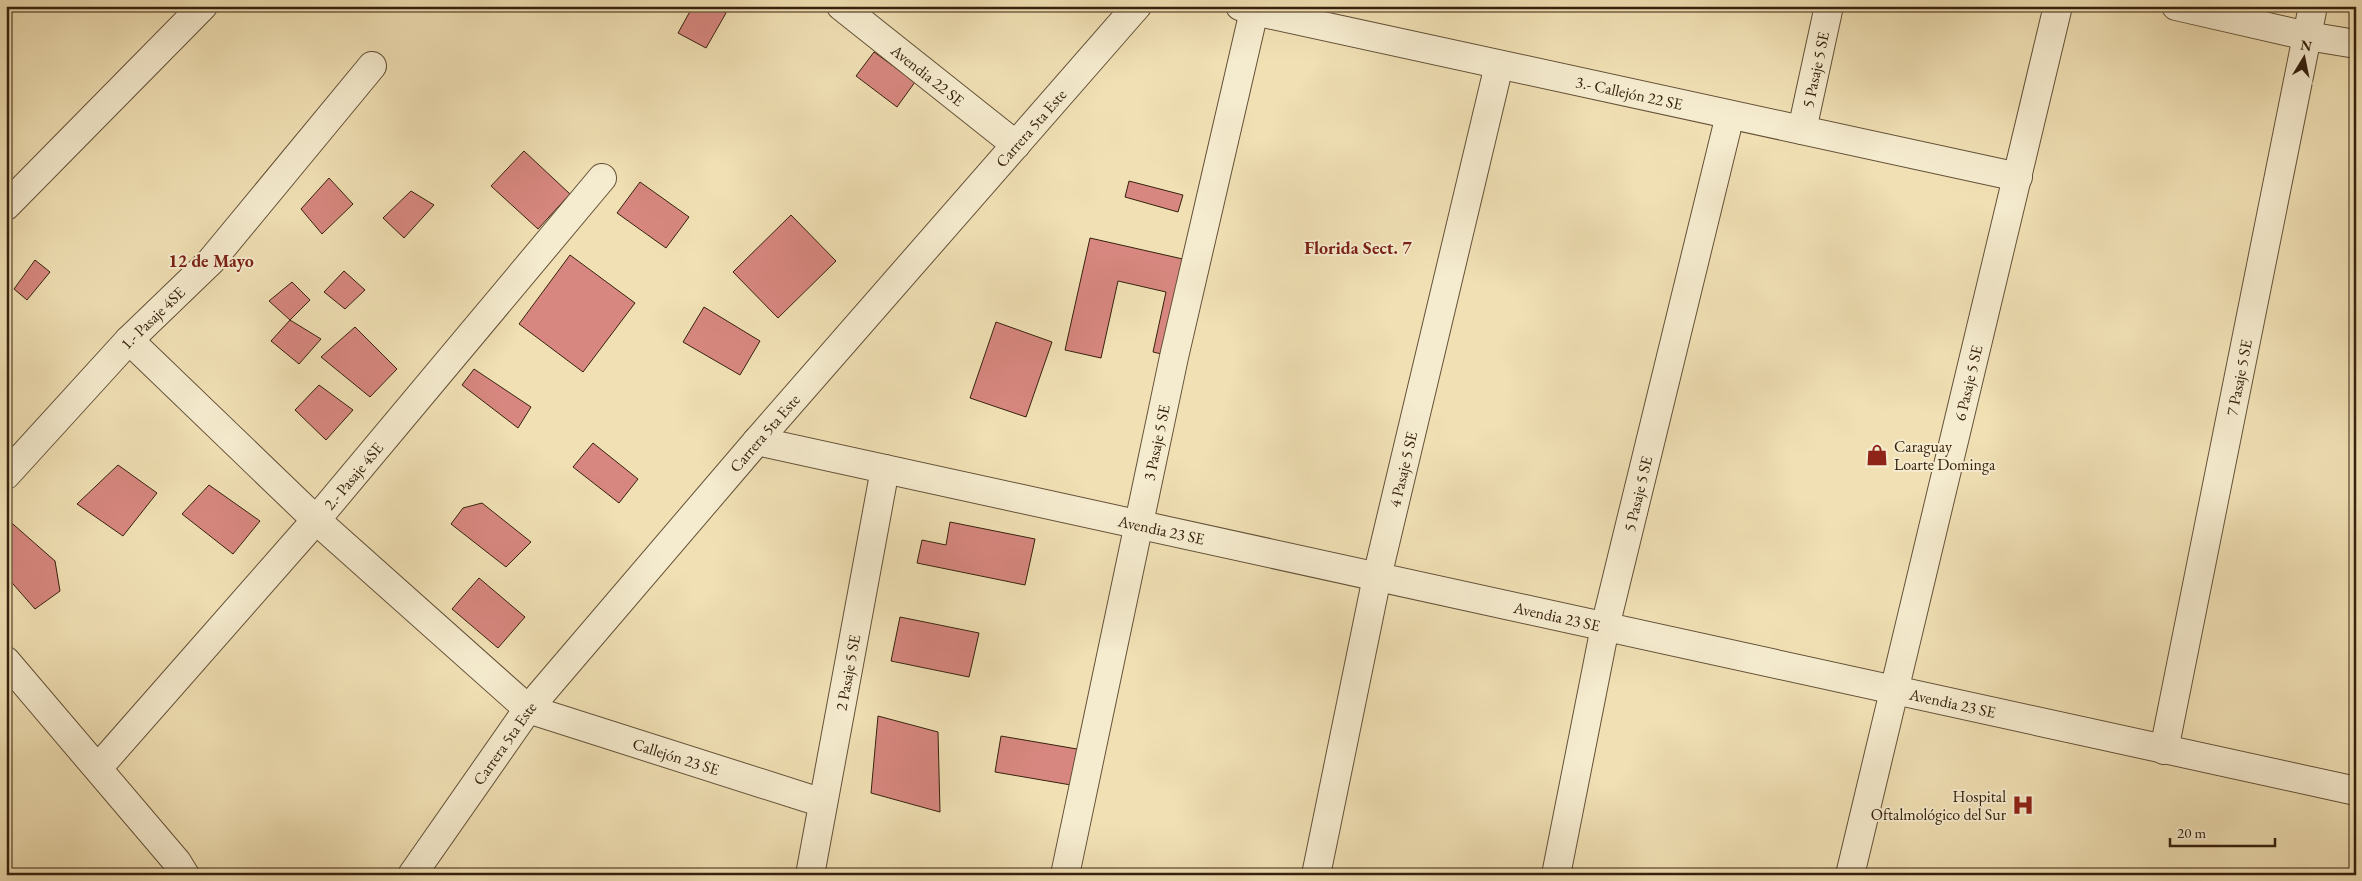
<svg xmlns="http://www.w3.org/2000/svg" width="2362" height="881" font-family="'EB Garamond',serif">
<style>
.building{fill:#d7877f;stroke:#36210e}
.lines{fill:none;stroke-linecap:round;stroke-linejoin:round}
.street-casing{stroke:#645138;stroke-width:30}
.street{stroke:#f5ebce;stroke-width:28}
.labels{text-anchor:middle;stroke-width:4;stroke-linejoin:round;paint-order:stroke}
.street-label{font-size:16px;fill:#36210e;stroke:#f5ebce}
.poi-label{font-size:16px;fill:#36210e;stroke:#f5ebce;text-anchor:start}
.neighbourhood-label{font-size:18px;font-weight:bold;fill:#7a1f14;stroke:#f5ebce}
</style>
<rect width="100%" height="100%" fill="#f0e0b4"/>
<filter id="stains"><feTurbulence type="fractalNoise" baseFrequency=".004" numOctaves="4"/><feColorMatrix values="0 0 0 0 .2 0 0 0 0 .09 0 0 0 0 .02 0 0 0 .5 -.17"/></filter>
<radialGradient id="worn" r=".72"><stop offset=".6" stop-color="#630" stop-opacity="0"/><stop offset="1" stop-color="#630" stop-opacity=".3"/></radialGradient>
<path class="building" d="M693 6H714L726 13 706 48 678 33Z
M874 52 915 82 897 107 856 76Z
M524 151 570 194 538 229 491 186Z
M329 178 353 204 322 234 301 209Z
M1129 181 1183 195 1178 212 1125 197Z
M640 182 689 217 666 248 617 213Z
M411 191 434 205 404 238 383 218Z
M791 215 836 261 778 318 733 272Z
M1090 238 1196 262 1174 357 1153 352 1166 292 1118 281 1101 358 1065 350Z
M570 255 635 303 583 372 519 324Z
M35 260 50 272 27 300 14 289Z
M344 271 365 290 345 309 324 292Z
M292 282 310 300 290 320 269 301Z
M704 307 760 341 740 375 683 342Z
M290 320 321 339 299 364 271 341Z
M996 322 1052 342 1026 417 970 398Z
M355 327 397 369 370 397 321 357Z
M474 369 531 407 518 428 462 385Z
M319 385 353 410 326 440 295 410Z
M593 443 638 479 619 503 573 467Z
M118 465 157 493 123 536 77 504Z
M209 485 260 521 233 554 182 514Z
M482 503 531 542 506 567 451 524 463 508Z
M6 518 55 561 60 591 35 609 6 576Z
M950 522 1035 539 1025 585 917 563 922 540 946 545Z
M479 578 525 617 498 648 452 609Z
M900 617 979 633 969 677 891 661Z
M878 716 938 732 940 812 871 793Z
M1001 736 1077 749 1071 785 995 772Z"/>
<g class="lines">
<g class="street-casing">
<g id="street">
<path id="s1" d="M841 6 1016 145"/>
<path id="s2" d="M1240 6 1254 11 2018 177"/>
<path d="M2176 6 2307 36 2356 44"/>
<path id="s3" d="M1802 130 1829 6"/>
<path d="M6 206 203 6"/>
<path id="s4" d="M129 340 316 520 528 709 823 803"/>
<path id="s5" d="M757 441 2356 791"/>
<path id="s6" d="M6 475 129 340 211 261 372 66"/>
<path d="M6 661 177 862 185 875"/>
<path id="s7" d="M2164 750 2313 6"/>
<path id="s8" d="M98 768 316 520 602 178"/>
<path id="s9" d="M412 875 528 709 757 441 1137 6"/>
<path id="s10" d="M810 875 885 469"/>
<path id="s11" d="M1065 875 1174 357 1254 11"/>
<path id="s12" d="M1316 875 1377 577 1499 65"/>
<path id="s13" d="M1556 875 1605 627 1730 115"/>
<path id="s14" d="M1850 875 2058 6"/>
</g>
</g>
<use href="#street" class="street"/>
</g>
<defs>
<g id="shop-bare" transform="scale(1.725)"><path d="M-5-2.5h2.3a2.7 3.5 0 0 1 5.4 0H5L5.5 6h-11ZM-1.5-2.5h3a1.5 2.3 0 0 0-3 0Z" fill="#8f2418" stroke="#f5ebce" stroke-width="2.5" paint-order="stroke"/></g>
<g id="hospital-bare" transform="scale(1.725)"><path d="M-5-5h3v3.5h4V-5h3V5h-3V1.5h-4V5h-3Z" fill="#8f2418" stroke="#f5ebce" stroke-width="2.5" paint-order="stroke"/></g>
</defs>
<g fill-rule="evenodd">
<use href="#shop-bare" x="1877" y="455"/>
<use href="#hospital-bare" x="2023" y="805"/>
</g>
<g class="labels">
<g class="street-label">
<text dy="6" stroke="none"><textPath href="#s3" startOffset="62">5 Pasaje 5 SE</textPath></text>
<text dy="6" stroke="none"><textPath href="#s1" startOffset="111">Avendia 22 SE</textPath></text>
<text dy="6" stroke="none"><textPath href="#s2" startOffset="399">3.- Callejón 22 SE</textPath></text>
<text dy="6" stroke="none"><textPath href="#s9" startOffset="971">Carrera 5ta Este</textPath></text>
<text dy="6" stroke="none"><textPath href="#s6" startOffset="215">1.- Pasaje 4SE</textPath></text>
<text dy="6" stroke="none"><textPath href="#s7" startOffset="380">7 Pasaje 5 SE</textPath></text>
<text dy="6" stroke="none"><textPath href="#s14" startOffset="506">6 Pasaje 5 SE</textPath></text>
<text dy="6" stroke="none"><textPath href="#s9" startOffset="566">Carrera 5ta Este</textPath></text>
<text dy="6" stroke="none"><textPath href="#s11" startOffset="442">3 Pasaje 5 SE</textPath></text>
<text dy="6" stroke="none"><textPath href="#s12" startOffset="415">4 Pasaje 5 SE</textPath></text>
<text dy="6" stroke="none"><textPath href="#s8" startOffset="388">2.- Pasaje 4SE</textPath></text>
<text dy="6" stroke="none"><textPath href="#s13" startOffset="390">5 Pasaje 5 SE</textPath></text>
<text dy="6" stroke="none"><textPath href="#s5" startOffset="414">Avendia 23 SE</textPath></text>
<text dy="6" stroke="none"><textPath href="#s5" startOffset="819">Avendia 23 SE</textPath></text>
<text dy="6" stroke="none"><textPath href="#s10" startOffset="206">2 Pasaje 5 SE</textPath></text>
<text dy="6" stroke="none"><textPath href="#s5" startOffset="1224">Avendia 23 SE</textPath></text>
<text dy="6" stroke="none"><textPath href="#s9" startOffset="161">Carrera 5ta Este</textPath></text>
<text dy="6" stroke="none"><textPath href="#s4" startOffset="699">Callejón 23 SE</textPath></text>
</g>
<g class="poi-label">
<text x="1894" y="452">Caraguay<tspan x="1894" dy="18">Loarte Dominga</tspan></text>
<text x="2006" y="802" text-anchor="end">Hospital<tspan x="2006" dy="18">Oftalmológico del Sur</tspan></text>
</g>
<g class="neighbourhood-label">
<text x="1358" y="254">Florida Sect. 7</text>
<text x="211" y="267">12 de Mayo</text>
</g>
</g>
<rect width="2362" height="881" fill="none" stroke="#f0e0b4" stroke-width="25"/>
<rect x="8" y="8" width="2347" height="866" fill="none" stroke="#36210e" stroke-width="2.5"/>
<rect x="12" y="12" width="2337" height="856" fill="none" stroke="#36210e"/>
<g transform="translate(2304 58) rotate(10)" stroke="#f5ebce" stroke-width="4" paint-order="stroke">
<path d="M0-4L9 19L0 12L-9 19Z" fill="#36210e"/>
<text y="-8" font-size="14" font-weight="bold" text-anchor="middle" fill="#36210e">N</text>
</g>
<path d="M2170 838v8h105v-8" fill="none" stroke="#36210e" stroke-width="2.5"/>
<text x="2177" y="838" font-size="15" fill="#36210e" stroke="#f5ebce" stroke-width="4" paint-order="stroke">20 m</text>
<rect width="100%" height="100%" filter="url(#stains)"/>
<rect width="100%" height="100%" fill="url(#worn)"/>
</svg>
